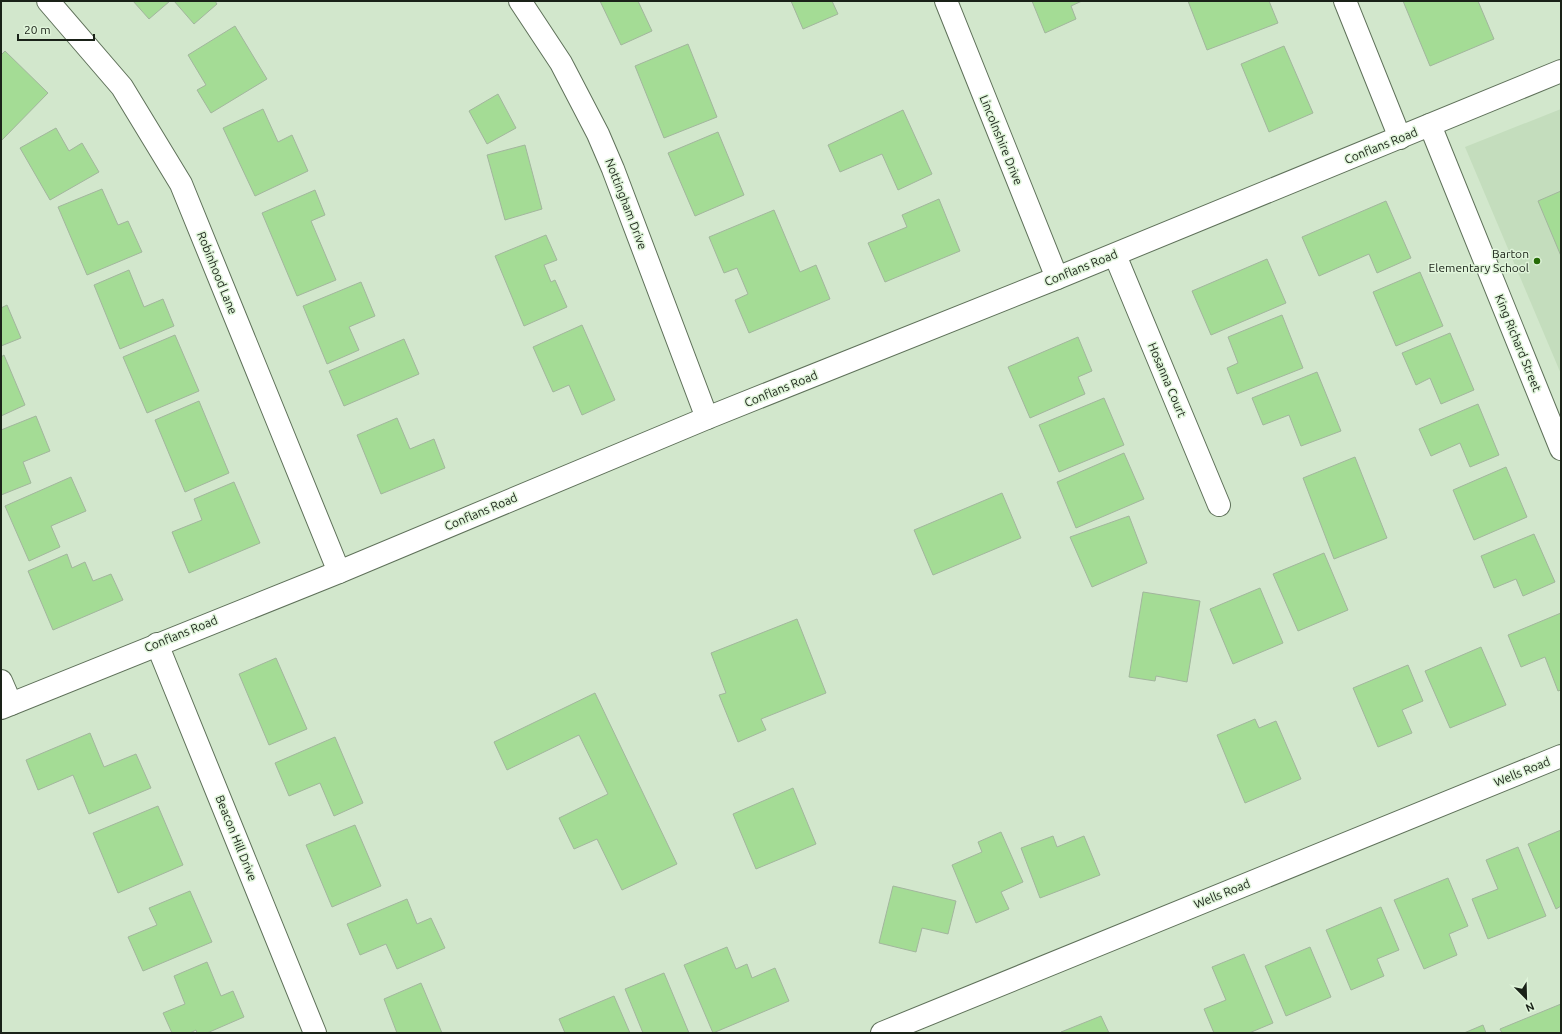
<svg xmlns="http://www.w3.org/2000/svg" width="1562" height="1034" font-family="Ubuntu,sans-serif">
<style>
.built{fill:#c4ddbd}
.building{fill:#a4dc95;stroke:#a2b69d}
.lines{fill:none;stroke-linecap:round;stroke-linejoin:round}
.minor-casing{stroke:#5f715a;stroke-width:24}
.major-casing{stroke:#5f715a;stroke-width:24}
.minor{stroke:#fff;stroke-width:22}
.major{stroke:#fff;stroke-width:22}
.poi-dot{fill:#256b06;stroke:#dff4d9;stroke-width:1.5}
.labels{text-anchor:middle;stroke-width:3;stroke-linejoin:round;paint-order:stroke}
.street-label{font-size:12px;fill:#1a2218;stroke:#dff4d9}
.poi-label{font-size:12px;fill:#1a2218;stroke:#dff4d9;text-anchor:end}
</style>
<rect width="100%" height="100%" fill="#d2e7cc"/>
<path class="built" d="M1561 109V374L1465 147Z"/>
<path class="building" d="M133 1H170L149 19Z
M174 1H215L217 4 194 24Z
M600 1H638L652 31 621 45Z
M791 1H832L838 14 803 29Z
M1032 1H1082L1071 6 1076 19 1045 33Z
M1188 1H1269L1278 23 1207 50Z
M1403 1H1478L1494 39 1430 66Z
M235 26 267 79 211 113 197 90 206 85 188 55Z
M688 44 717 117 664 138 635 66Z
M1284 46 1313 113 1269 132 1241 64Z
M5 51 48 93 1 141V55Z
M498 94 516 128 487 144 469 111Z
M263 109 278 142 292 135 308 171 255 196 223 128Z
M903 110 932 174 898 190 882 154 840 172 828 145Z
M56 128 69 151 82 143 99 172 50 200 20 148Z
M718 132 744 195 695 216 668 153Z
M525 145 542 209 505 220 487 155Z
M102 189 118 225 128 221 142 252 87 275 58 207Z
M315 190 325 215 311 221 336 280 297 296 262 213Z
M1561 191V256L1538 201Z
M939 199 960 251 885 282 868 243 907 227 902 215Z
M1386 201 1411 258 1377 273 1369 254 1319 276 1302 237Z
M774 210 800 272 816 265 830 299 749 333 735 300 748 294 737 268 724 273 709 237Z
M546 235 557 260 544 265 551 282 555 280 567 307 524 326 495 256Z
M1267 259 1286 303 1211 335 1192 291Z
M129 270 144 307 163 299 174 326 120 349 94 285Z
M1420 272 1443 326 1396 346 1373 292Z
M361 282 375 316 349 327 359 350 327 364 303 306Z
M7 305 21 338 1 346V308Z
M1282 315 1303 368 1237 394 1227 368 1238 363 1228 337Z
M582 325 615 400 582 415 569 385 553 392 533 347Z
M1450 333 1474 390 1441 404 1430 378 1416 385 1402 353Z
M175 335 199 391 147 413 123 357Z
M1078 337 1092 371 1078 377 1085 394 1030 418 1008 367Z
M404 339 419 374 344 406 329 371Z
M4 355 25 405 1 416V357Z
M1317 372 1341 431 1301 446 1289 415 1263 425 1252 398Z
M1104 398 1124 445 1059 472 1039 425Z
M199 401 229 473 185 492 155 420Z
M1478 404 1499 455 1470 467 1460 443 1431 456 1419 429Z
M36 416 50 451 23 462 31 483 1 495V430Z
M397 418 410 449 434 439 445 468 381 494 357 435Z
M1124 453 1144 499 1076 528 1057 482Z
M1355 457 1387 538 1334 559 1303 478Z
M1506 467 1527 517 1474 540 1453 490Z
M71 477 86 511 51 526 60 547 29 561 5 506Z
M234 482 260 543 189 573 172 532 202 520 194 499Z
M1002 493 1021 538 933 575 914 530Z
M1129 516 1147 563 1092 587 1070 537Z
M1534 534 1555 582 1523 596 1516 579 1494 588 1481 556Z
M1324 553 1348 610 1298 631 1273 574Z
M67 554 72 568 85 562 93 581 111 574 123 600 53 630 28 571Z
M1260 588 1283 643 1233 664 1210 609Z
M1143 592 1200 601 1187 682 1156 676 1155 681 1129 677Z
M1561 613V690L1558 691 1545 657 1521 667 1508 635Z
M797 619 826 693 761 719 766 730 738 742 719 695 726 693 711 653Z
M1481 647 1506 705 1450 728 1425 671Z
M276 658 307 729 269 745 239 674Z
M1408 665 1423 701 1402 710 1412 733 1378 747 1353 688Z
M595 693 677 864 622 890 597 839 574 849 559 818 608 794 579 735 507 770 494 742Z
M1255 719 1259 728 1276 721 1301 779 1245 803 1217 735Z
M90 733 104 767 136 754 151 788 89 814 73 775 38 790 26 760Z
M335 737 363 803 334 816 320 783 289 796 275 763Z
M793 788 816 844 756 869 733 814Z
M158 806 183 865 118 893 93 833Z
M355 825 381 886 332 907 306 845Z
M1561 830V906L1556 909 1528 844Z
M1001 832 1023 882 1001 892 1009 909 976 923 952 865 982 852 978 842Z
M1053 836 1057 847 1084 836 1100 875 1040 898 1021 848Z
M1518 847 1546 916 1488 939 1472 899 1498 889 1486 860Z
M1448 878 1468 926 1449 934 1457 955 1424 969 1394 900Z
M893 886 956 901 948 934 922 928 916 952 879 943Z
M190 891 212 942 143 971 128 937 157 925 149 908Z
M407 899 417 924 431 918 445 948 397 969 386 944 360 955 347 924Z
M1381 907 1399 950 1377 959 1384 976 1351 990 1326 930Z
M727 947 736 969 747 964 752 978 775 968 789 1001 713 1033 684 965Z
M1310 947 1331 997 1286 1016 1265 966Z
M1244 954 1273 1023 1249 1033H1214L1204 1009 1226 1000 1212 967Z
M207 962 221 996 233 991 244 1017 207 1033H197L196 1030 190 1033H172L163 1013 185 1004 174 976Z
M664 973 689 1033H643L625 989Z
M421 983 442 1033H397L384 999Z
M614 996 630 1033H565L559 1019Z
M1561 1004V1033H1502L1500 1029Z
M1101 1016 1109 1033H1062L1061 1032Z
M1483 1025 1486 1033H1464Z"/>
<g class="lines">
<g class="minor-casing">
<path id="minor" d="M48 1 122 87 181 184 339 572
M520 1 561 63 598 134 613 169 707 418
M946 1 1057 278
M1345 1 1400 138
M1430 125 1561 449
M1115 255 1219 505
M157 644 315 1033
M1 681 11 704
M882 1033 1561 756"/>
</g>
<g class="major-casing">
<path id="major" d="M1 708 339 572 707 418 1057 278 1561 71"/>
</g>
<use href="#minor" class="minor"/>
<use href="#major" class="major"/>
</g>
<circle class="poi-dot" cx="1537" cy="261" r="4"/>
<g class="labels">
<g class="street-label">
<text transform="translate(1001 140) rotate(68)" y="4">Lincolnshire Drive</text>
<text transform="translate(1381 146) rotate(-22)" y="4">Conflans Road</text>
<text transform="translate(626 204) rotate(69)" y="4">Nottingham Drive</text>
<text transform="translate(1081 268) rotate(-22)" y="4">Conflans Road</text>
<text transform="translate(217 273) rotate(68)" y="4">Robinhood Lane</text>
<text transform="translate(1518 343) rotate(68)" y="4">King Richard Street</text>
<text transform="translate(1167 380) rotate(67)" y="4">Hosanna Court</text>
<text transform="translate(781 389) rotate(-22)" y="4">Conflans Road</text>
<text transform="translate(481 512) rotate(-23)" y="4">Conflans Road</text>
<text transform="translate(181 634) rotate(-22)" y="4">Conflans Road</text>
<text transform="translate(1522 772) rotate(-22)" y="4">Wells Road</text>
<text transform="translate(236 838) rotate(68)" y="4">Beacon Hill Drive</text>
<text transform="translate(1222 894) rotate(-22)" y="4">Wells Road</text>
</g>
<g class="poi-label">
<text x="1529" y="258">Barton<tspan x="1529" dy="14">Elementary School</tspan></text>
</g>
</g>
<rect width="1562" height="1034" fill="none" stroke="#1a2218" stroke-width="4"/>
<g transform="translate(1526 998) rotate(157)" stroke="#dff4d9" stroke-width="3" paint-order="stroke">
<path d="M0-3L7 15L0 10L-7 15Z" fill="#1a2218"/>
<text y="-6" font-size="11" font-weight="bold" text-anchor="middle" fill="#1a2218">N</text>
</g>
<path d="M18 34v6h76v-6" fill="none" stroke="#1a2218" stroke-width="2"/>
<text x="24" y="34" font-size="12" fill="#1a2218" stroke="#dff4d9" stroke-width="3" paint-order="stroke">20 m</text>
</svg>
